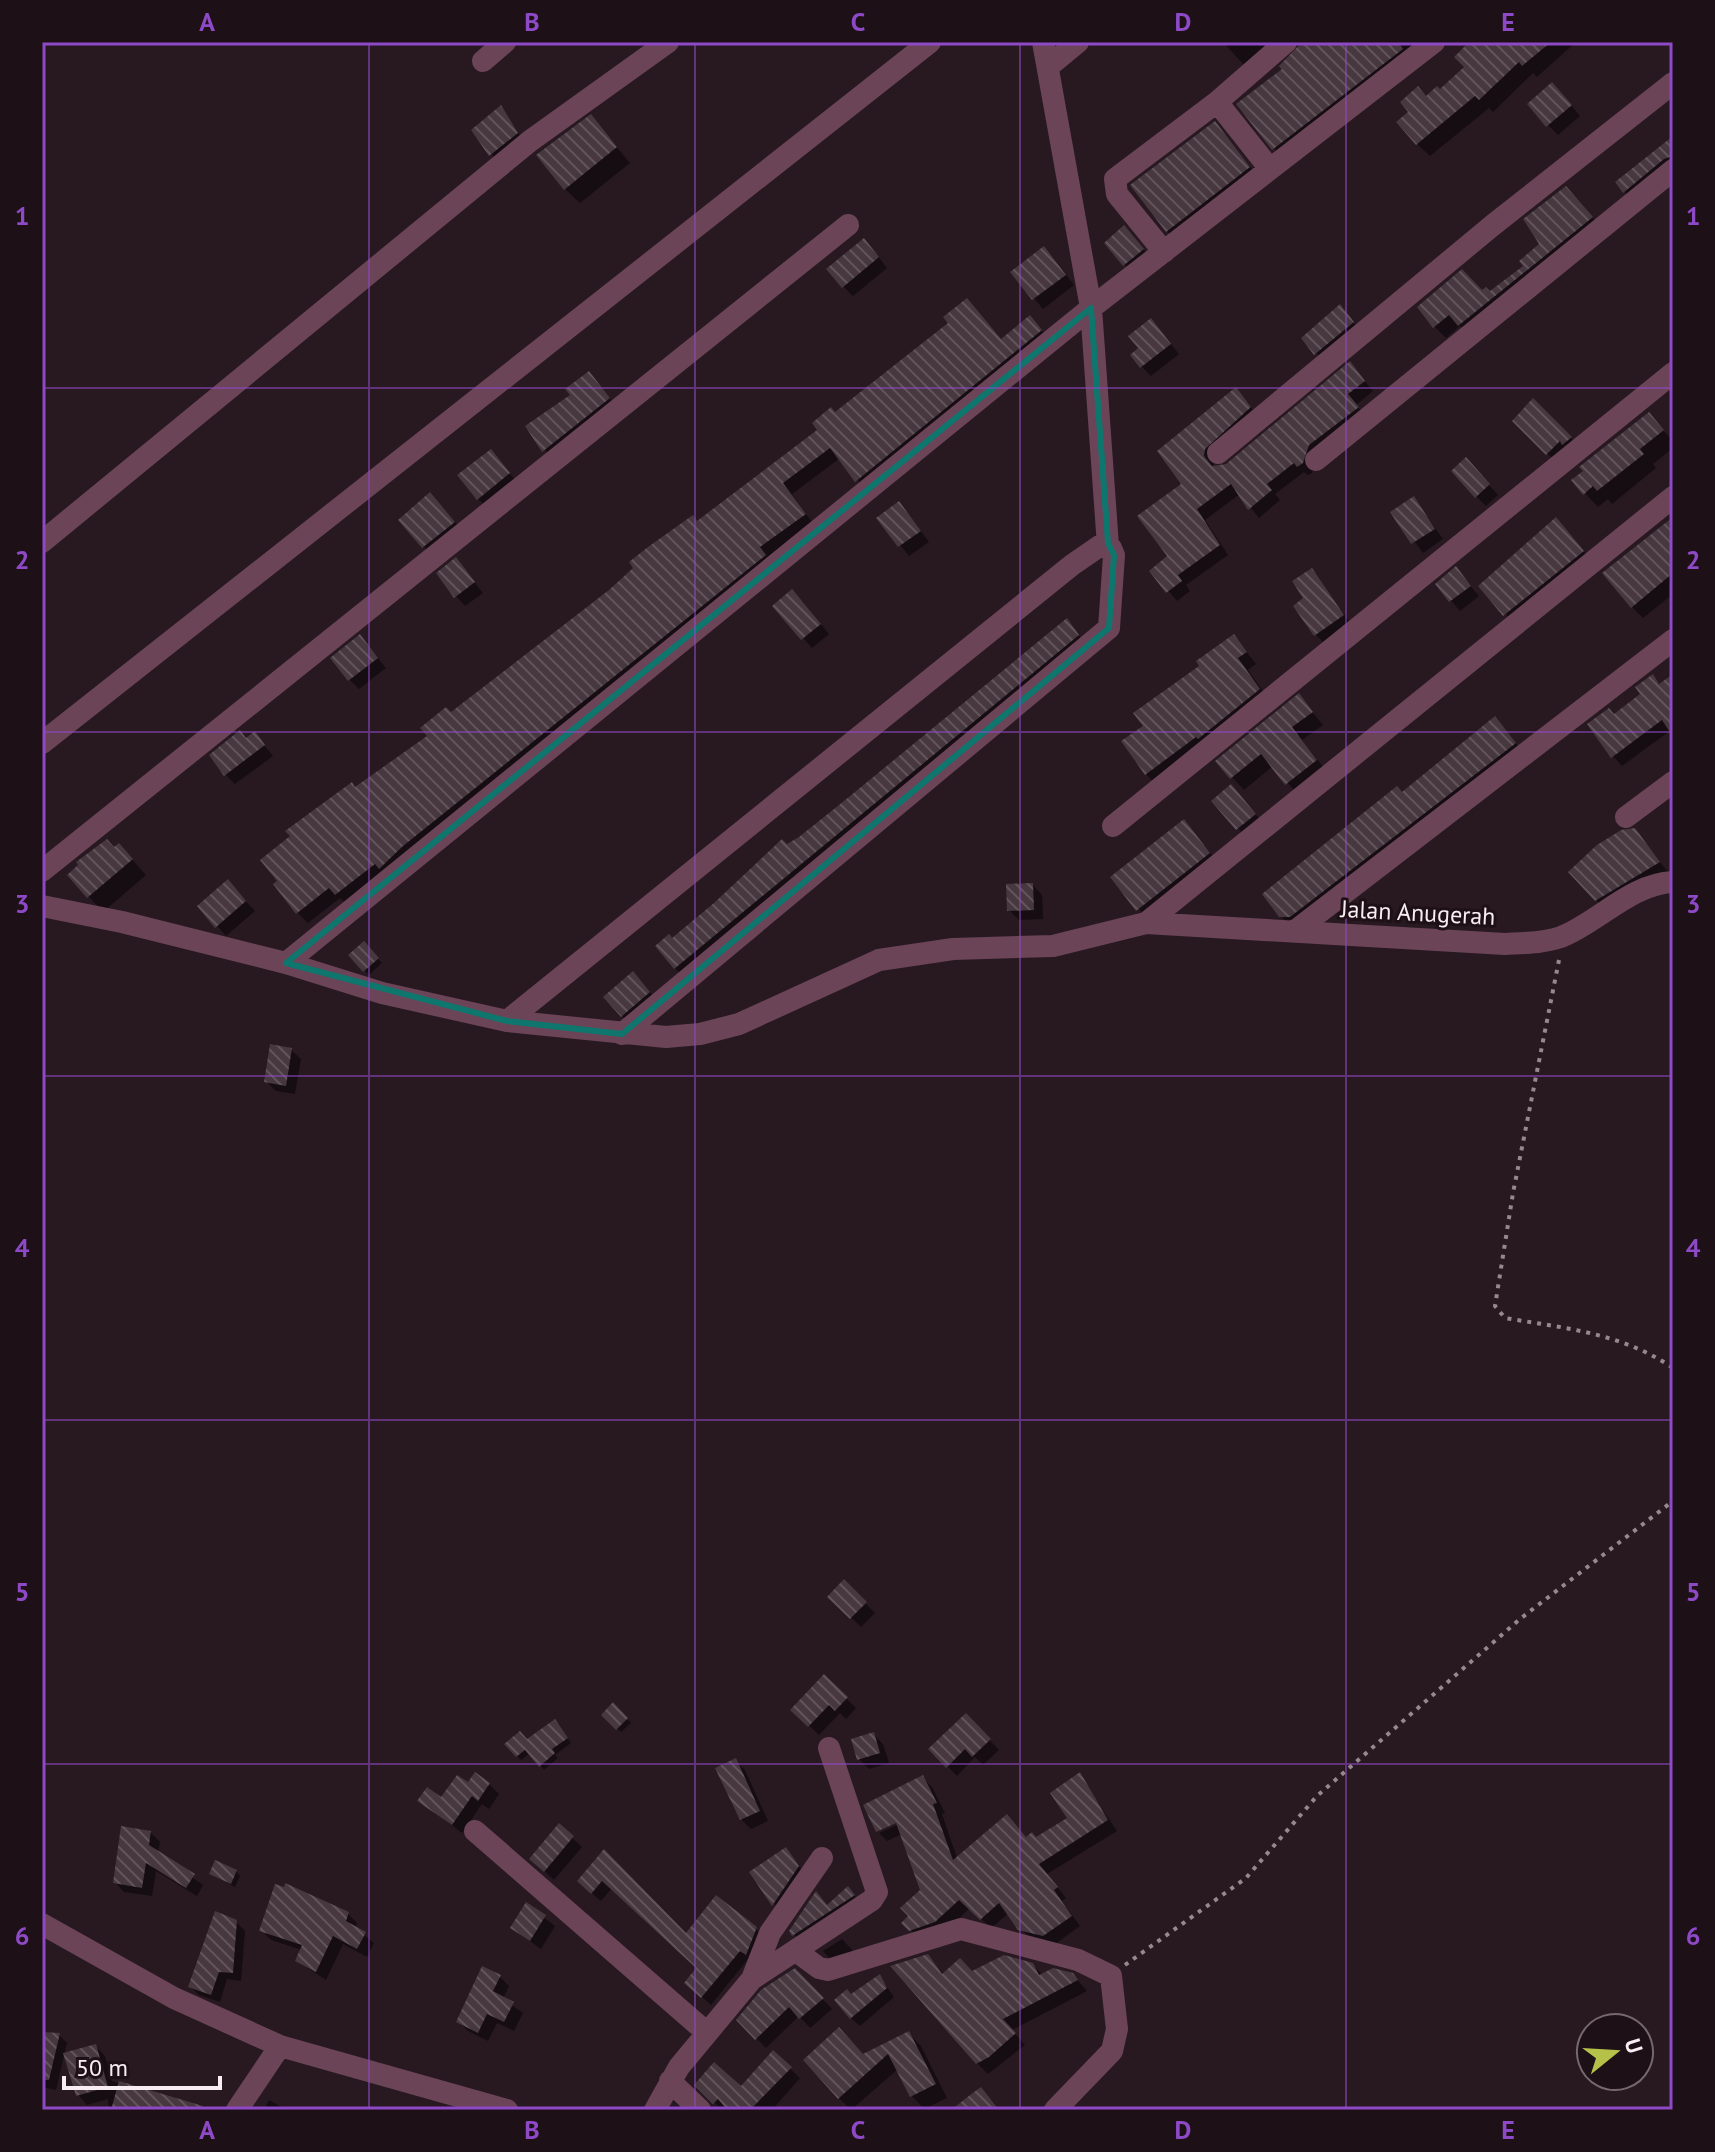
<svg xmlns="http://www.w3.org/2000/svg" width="1715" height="2152" font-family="'PT Sans',sans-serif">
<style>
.shadow{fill:#0007}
.building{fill:url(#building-back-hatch)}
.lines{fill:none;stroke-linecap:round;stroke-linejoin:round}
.path{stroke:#95888f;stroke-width:4;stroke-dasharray:4 6;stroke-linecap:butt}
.minor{stroke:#6b4458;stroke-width:22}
.marked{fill:none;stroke:#0f766e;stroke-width:6;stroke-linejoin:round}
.grid{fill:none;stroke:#8e49c7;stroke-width:2;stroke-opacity:0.55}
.labels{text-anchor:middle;stroke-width:6;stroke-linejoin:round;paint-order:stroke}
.street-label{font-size:24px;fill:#f8edf2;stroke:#1e1017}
.neatline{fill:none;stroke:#8e49c7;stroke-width:3}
.grid-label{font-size:26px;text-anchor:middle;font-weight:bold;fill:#8e49c7}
</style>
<defs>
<pattern id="building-back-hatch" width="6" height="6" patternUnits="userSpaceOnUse" patternTransform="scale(2)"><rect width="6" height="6" fill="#47373f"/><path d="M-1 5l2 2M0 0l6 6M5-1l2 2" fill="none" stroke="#62545b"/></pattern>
</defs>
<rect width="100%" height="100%" fill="#281921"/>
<path class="shadow" d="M1223 42H1261L1266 48 1244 65Z
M1304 42H1434L1285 159 1274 148Z
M1477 42H1576L1537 77 1533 73 1493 112 1489 108 1430 156 1417 144 1427 97 1440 92 1466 67Z
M1562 94 1580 116 1558 135 1548 125Z
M501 108 526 144 500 165 474 130Z
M591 117 630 163 580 203 565 189Z
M1224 134 1258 177 1177 240 1167 231Z
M1673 138V171L1635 202 1624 191Z
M1577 199 1602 229 1471 336 1460 326 1446 338 1435 327 1419 307 1490 293 1526 267Z
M1134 238 1152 260 1134 274 1124 264Z
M873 250 887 268 853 296 843 286Z
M1053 258 1074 285 1043 309 1013 272Z
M967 300 1002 341 1030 318 1051 341 867 491 840 458 792 494 814 525 347 904 340 898 308 923 298 913 276 885 356 789 430 737 451 714 820 430 950 323Z
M1349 317 1362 333 1325 363 1304 338Z
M1160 331 1179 354 1151 376 1141 366Z
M1350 364 1373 391 1356 405 1367 418 1318 455 1312 473 1308 475 1304 472 1275 494 1280 500 1259 518 1240 494 1205 520 1228 555 1186 585 1190 591 1177 601 1152 571 1170 557 1183 484 1160 451 1245 399 1259 418 1214 459 1213 468 1227 466Z
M598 383 618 409 553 460 528 426Z
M1534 401 1580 447 1557 463 1514 421Z
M1649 415 1673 441V448L1653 464 1656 468 1612 504 1608 499 1598 507 1585 493Z
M500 461 518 484 488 508 478 499Z
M1476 470 1498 495 1486 506 1476 496Z
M1414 499 1443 539 1423 553 1393 512Z
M440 505 464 532 433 557 401 520Z
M908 514 929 542 909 556 879 518Z
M1673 519V594L1643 618 1632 607Z
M1556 520 1598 567 1520 630 1481 586Z
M456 559 483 593 465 606 456 596Z
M1456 569 1479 596 1460 611 1437 584Z
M1311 570 1352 625 1325 644 1315 634 1306 599Z
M802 601 829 634 812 648 775 606Z
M1066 621 1087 645 685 978 675 968 658 946 672 940 800 839Z
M1234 636 1256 664 1248 670 1270 701 1157 785 1146 774 1145 727Z
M369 647 386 668 359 689 349 679Z
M1673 676V733L1671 730 1622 766 1613 756 1615 716 1643 695 1652 677 1661 685Z
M1299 696 1323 725 1302 740 1328 773 1299 796 1273 766 1244 790 1218 762Z
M1495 719 1528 757 1295 930 1280 915 1402 795Z
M255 734 273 756 235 784 226 775 247 740Z
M1240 796 1264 824 1247 838 1214 801Z
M1184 822 1224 869 1153 925 1113 878Z
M1634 830 1668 872 1606 910 1596 900Z
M119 845 146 875 103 912 69 875Z
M1033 885 1042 895 1043 919 1019 920 1009 910Z
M237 892 255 911 226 936 217 926Z
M364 944 382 963 369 975 351 955Z
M642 983 658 1002 632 1025 622 1016Z
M291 1050 301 1059 295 1094 276 1091 266 1081Z
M844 1582 875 1613 861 1627 830 1597Z
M824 1677 856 1708 846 1719 840 1713 819 1735 793 1710Z
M613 1705 631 1723 621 1732 603 1715Z
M966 1716 999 1750 983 1765 975 1757 957 1776 931 1749Z
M559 1726 571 1743 555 1755 558 1758 544 1770 530 1753 521 1760 517 1756 528 1742Z
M873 1734 883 1744 889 1763 869 1769 859 1759Z
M735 1761 745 1770 768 1821 751 1829 741 1819Z
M1079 1774 1117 1831 1047 1874 1066 1898 1062 1901 1080 1926 1054 1945 1030 1939 1009 1913 991 1928 970 1908 945 1931 920 1939 904 1923 911 1916 903 1908 922 1890 902 1834 887 1841 879 1833 906 1821 905 1817 878 1829V1832L865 1806 923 1778 932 1787 945 1813 942 1814 957 1858 1007 1817 1026 1839 1032 1834 1037 1839 1070 1819 1053 1793Z
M489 1784 499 1794 489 1809 482 1804 462 1833 420 1800H442L469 1785Z
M559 1826 582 1847 554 1880 541 1868Z
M150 1832 160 1842 158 1853 203 1885 197 1896 156 1871 152 1896 124 1892 115 1882Z
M785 1849 808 1877 782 1914 752 1873Z
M604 1852 686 1936 756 1929 765 1938 711 2005 695 1991 699 1968 612 1888 601 1901 588 1890Z
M236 1871 240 1876 235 1887 211 1874Z
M848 1889 856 1897 802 1943 794 1934Z
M527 1905 555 1926 541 1949 512 1928Z
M348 1914 357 1923 355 1928 374 1943 367 1957 343 1944 326 1980 297 1961 302 1950 271 1940 262 1931Z
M236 1922 245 1931 241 1981 227 1979 220 2002 199 1995 190 1986Z
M842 1939 855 1953 832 1961 823 1951Z
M927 1956 944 1975 1032 1964 1043 1975 1074 1976 1087 1991 1012 2030 1025 2045 988 2074 977 2063Z
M795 1970 832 2009 810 2028 799 2016 766 2048 739 2020Z
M879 1976 894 1997 860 2026 851 2018V1996Z
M500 1977 509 1986 503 1999 523 2013 514 2031 497 2023 488 2041 468 2031 458 2021Z
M908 2033 921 2046 947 2098 924 2109 912 2096 898 2069 851 2110 839 2098 864 2056Z
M42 2034 59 2035 67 2043 56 2090 42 2087Z
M95 2046 105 2056 112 2081 206 2110H109L108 2099 87 2105 78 2095Z
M773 2053 800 2078 772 2110H722L697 2085 742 2089Z
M269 2100 287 2110H264Z"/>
<path class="building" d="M1302 42H1398L1403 49 1272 150 1236 104 1282 69 1279 66Z
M1469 42H1551L1522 66 1519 62 1479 100 1475 96 1416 145 1396 122 1408 112 1400 102 1418 86 1426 96 1437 86 1440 89 1464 67 1454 57Z
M1552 82 1572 105 1546 127 1527 104Z
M501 105 518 133 489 156 471 130Z
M591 114 617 147 564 190 536 155Z
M1215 121 1250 167 1166 232 1130 185Z
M1673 136V156L1664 159 1623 193 1615 182Z
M1566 186 1593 217 1458 326 1449 315 1433 328 1417 307 1462 269 1482 290 1486 287 1490 291 1523 266 1519 261 1539 244 1523 219Z
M1124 225 1144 249 1123 266 1104 243Z
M864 238 879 257 842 288 826 269Z
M1044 246 1066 275 1032 300 1010 272Z
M967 298 1001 339 1030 315 1042 330 855 482 830 448 783 483 806 514 760 547 766 555 403 846 379 869 375 864 335 895 329 888 296 914 273 884 277 881 260 860 290 836 285 831 352 782 355 787 427 736 420 728 446 707 451 712 609 590 633 568 629 562 648 547 693 515 697 521 817 430 812 423 831 407 835 412 906 356 948 323 943 317Z
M1340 304 1354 322 1314 355 1301 338Z
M1151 318 1171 344 1140 368 1130 355 1138 348 1128 336Z
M1350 361 1365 381 1348 394 1359 407 1309 445 1303 463 1297 467 1294 463 1267 484 1272 490 1248 510 1231 484 1197 509 1220 545 1178 575 1182 581 1166 593 1149 571 1167 556 1137 516 1181 484 1157 451 1236 387 1251 407 1205 449 1204 456 1212 466 1226 464Z
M589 371 610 398 542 452 525 426 570 395 565 389Z
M1533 398 1572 437 1562 445 1560 441 1546 455 1512 421Z
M1649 412 1664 430 1640 449 1644 454 1597 491 1593 486 1583 495 1571 480 1583 471 1579 467Z
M491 449 510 473 477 500 457 475Z
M1466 457 1490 484 1475 498 1451 471Z
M430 492 455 522 422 548 398 520Z
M1414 496 1435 529 1411 544 1390 512Z
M899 501 921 531 898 547 876 518Z
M1556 517 1584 551 1503 616 1478 586Z
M1673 517V573L1631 608 1602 573Z
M456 557 475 582 454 598 436 573Z
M1456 566 1471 586 1449 602 1435 584Z
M1312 568 1344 615 1314 636 1293 606 1303 598 1292 581Z
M792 589 821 624 801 640 772 606Z
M1067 618 1079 635 674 969 655 946 669 934 672 938 714 903 782 839 787 844 799 837 844 801Z
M360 634 378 658 348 681 330 658Z
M1234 634 1247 652 1238 658 1260 689 1198 739 1196 737 1145 775 1121 741 1143 726 1133 713 1199 666 1196 661Z
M1653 674 1659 684 1673 674V737L1662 720 1611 758 1587 724 1609 708 1614 714 1640 694 1635 687Z
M1299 693 1313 712 1292 727 1317 760 1285 785 1261 754 1230 779 1215 761Z
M1495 716 1516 743 1290 917H1279L1262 894 1397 786 1402 792Z
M240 730 246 738 255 731 265 745 224 776 209 755Z
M1231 784 1256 814 1236 830 1211 801Z
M1184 819 1210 853 1136 911 1110 877Z
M1635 828 1660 862 1595 901 1568 872 1597 845 1621 830Z
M107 839 114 847 119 843 133 859 87 898 67 875 78 865 76 862Z
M228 879 246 901 215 928 197 906Z
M1033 883 1034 910 1007 911 1006 884Z
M364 941 379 958 363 972 348 955Z
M633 971 650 992 621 1017 603 997Z
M270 1044 292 1048 286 1086 264 1082Z
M844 1579 867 1602 850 1619 827 1597Z
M824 1674 848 1697 835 1711 829 1705 808 1727 790 1710Z
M613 1702 628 1718 616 1730 601 1715Z
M966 1713 991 1739 972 1757 965 1749 946 1768 928 1749Z
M555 1719 568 1738 552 1749 555 1753 539 1767 525 1750 516 1757 504 1744 520 1731 527 1739Z
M874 1732 880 1753 857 1760 851 1739Z
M736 1758 760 1811 740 1820 715 1768Z
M475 1772 490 1783 478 1801 472 1796 452 1825 417 1801 427 1787 441 1797 457 1775 468 1782Z
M1080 1772 1108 1820 1039 1864 1058 1887 1054 1890 1072 1916 1043 1936 1018 1930 999 1903 980 1920 959 1900 935 1922 909 1931 901 1923 908 1916 900 1908 920 1890 896 1823 876 1832 863 1805 923 1775 937 1803 933 1804 953 1860 1007 1814 1026 1837 1032 1832 1036 1837 1067 1818 1050 1793Z
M559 1823 574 1836 544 1872 529 1859Z
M121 1826 151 1831 149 1845 195 1874 186 1888 146 1863 142 1888 113 1883Z
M786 1847 799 1866 772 1906 749 1872Z
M604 1849 686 1933 716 1895 757 1927 746 1955 740 1951 701 1998 684 1983 696 1968 602 1881 591 1894 577 1881Z
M215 1860 237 1870 231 1884 209 1874Z
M285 1883 349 1912 346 1921 366 1932 357 1949 333 1936 316 1972 295 1961 302 1945 259 1931 275 1884 284 1887Z
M848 1886 855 1895 792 1936 789 1931 816 1891 827 1905Z
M526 1902 546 1915 530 1941 510 1928Z
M215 1911 237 1920 233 1973 219 1972 211 1995 188 1987Z
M928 1954 942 1974 960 1958 972 1971 1004 1955 1033 1963 1039 1975 1053 1968 1073 1973 1078 1980 1003 2019 1016 2033 989 2057 976 2064 890 1966Z
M482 1966 501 1975 493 1991 514 2002 504 2022 487 2014 478 2033 456 2022Z
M795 1968 824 1998 799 2019 789 2007 755 2040 736 2020 761 1990Z
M880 1974 887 1988 850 2019 834 2000 847 1989 851 1994Z
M839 2027 863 2054 909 2031 936 2084 910 2097 888 2054 838 2099 803 2060Z
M42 2032 60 2033 49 2080H42Z
M96 2044 108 2087 76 2096 63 2053Z
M773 2050 792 2067 750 2110H727L718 2099 713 2104 694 2085 714 2062 741 2086Z
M119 2081 203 2106 202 2110H111Z
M981 2087 999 2110H951L974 2092Z"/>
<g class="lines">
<path class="path" d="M1559 960 1513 1193 1495 1306 1505 1318C1564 1328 1622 1333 1673 1368
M1125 1965 1246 1878 1317 1796 1520 1619 1673 1501"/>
<path class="minor" d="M1043 42 1091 308 1108 546
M483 61 505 42
M1049 66 1078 42
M1270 169 1217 102 1286 42
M1164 252 1117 194 1115 179 1217 102
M1218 453 1493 225 1673 83
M1316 460 1673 170
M42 542 530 141 668 42
M42 743 930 42
M1626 817 1673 782
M1113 826 1673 373
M42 871 848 225
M42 906 122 922 286 963 382 993 507 1021 666 1037 700 1034 739 1024 879 960 953 949 1053 946 1146 923 1673 497
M1146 923 1505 944C1524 943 1544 943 1561 937 1599 922 1630 884 1673 882
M1295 931 1673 640
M286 963 1091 308 1434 42
M507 1021 1072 565 1101 545 1111 548 1114 555 1109 628 622 1034
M475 1831 706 2032
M42 1924 174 1998 280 2046 507 2110
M796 1951 819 1968 828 1970 961 1929 1078 1960 1111 1976 1117 2029 1112 2051 1055 2110
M752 1979 872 1900 877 1892 829 1748
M670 2081 700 2110
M237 2110 280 2046
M655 2110 679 2067 752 1979 770 1933 822 1858"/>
</g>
<path class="marked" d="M1091 308 1108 543 1114 555 1109 628 622 1034 507 1021 286 963Z"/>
<path class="grid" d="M369 42V2110M695 42V2110M1020 42V2110M1346 42V2110M42 388H1673M42 732H1673M42 1076H1673M42 1420H1673M42 1764H1673"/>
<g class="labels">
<g class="street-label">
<text transform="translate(1418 913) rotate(3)" y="8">Jalan Anugerah</text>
</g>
</g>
<rect width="1715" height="2152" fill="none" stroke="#1e1017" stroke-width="88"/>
<g transform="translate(1615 2052) rotate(72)"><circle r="38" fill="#1e1017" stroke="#75686f" stroke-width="2"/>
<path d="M0-6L14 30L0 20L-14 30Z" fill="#b6c149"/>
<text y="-12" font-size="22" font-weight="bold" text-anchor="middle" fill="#f8edf2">U</text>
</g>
<path d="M64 2076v12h156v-12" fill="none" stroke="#f8edf2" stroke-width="4"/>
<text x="76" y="2076" font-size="24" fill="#f8edf2" stroke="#1e1017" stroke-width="6" paint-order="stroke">50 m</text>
<rect x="44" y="44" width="1627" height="2064" class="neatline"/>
<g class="grid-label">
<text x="207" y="31">A</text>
<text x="532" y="31">B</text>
<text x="858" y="31">C</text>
<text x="1183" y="31">D</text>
<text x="1508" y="31">E</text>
<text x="22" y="225">1</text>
<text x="1693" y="225">1</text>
<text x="22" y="569">2</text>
<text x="1693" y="569">2</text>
<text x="22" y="913">3</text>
<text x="1693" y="913">3</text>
<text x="22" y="1257">4</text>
<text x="1693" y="1257">4</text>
<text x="22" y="1601">5</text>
<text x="1693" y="1601">5</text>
<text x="22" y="1945">6</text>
<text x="1693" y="1945">6</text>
<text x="207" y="2139">A</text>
<text x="532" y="2139">B</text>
<text x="858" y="2139">C</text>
<text x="1183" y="2139">D</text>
<text x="1508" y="2139">E</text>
</g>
</svg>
